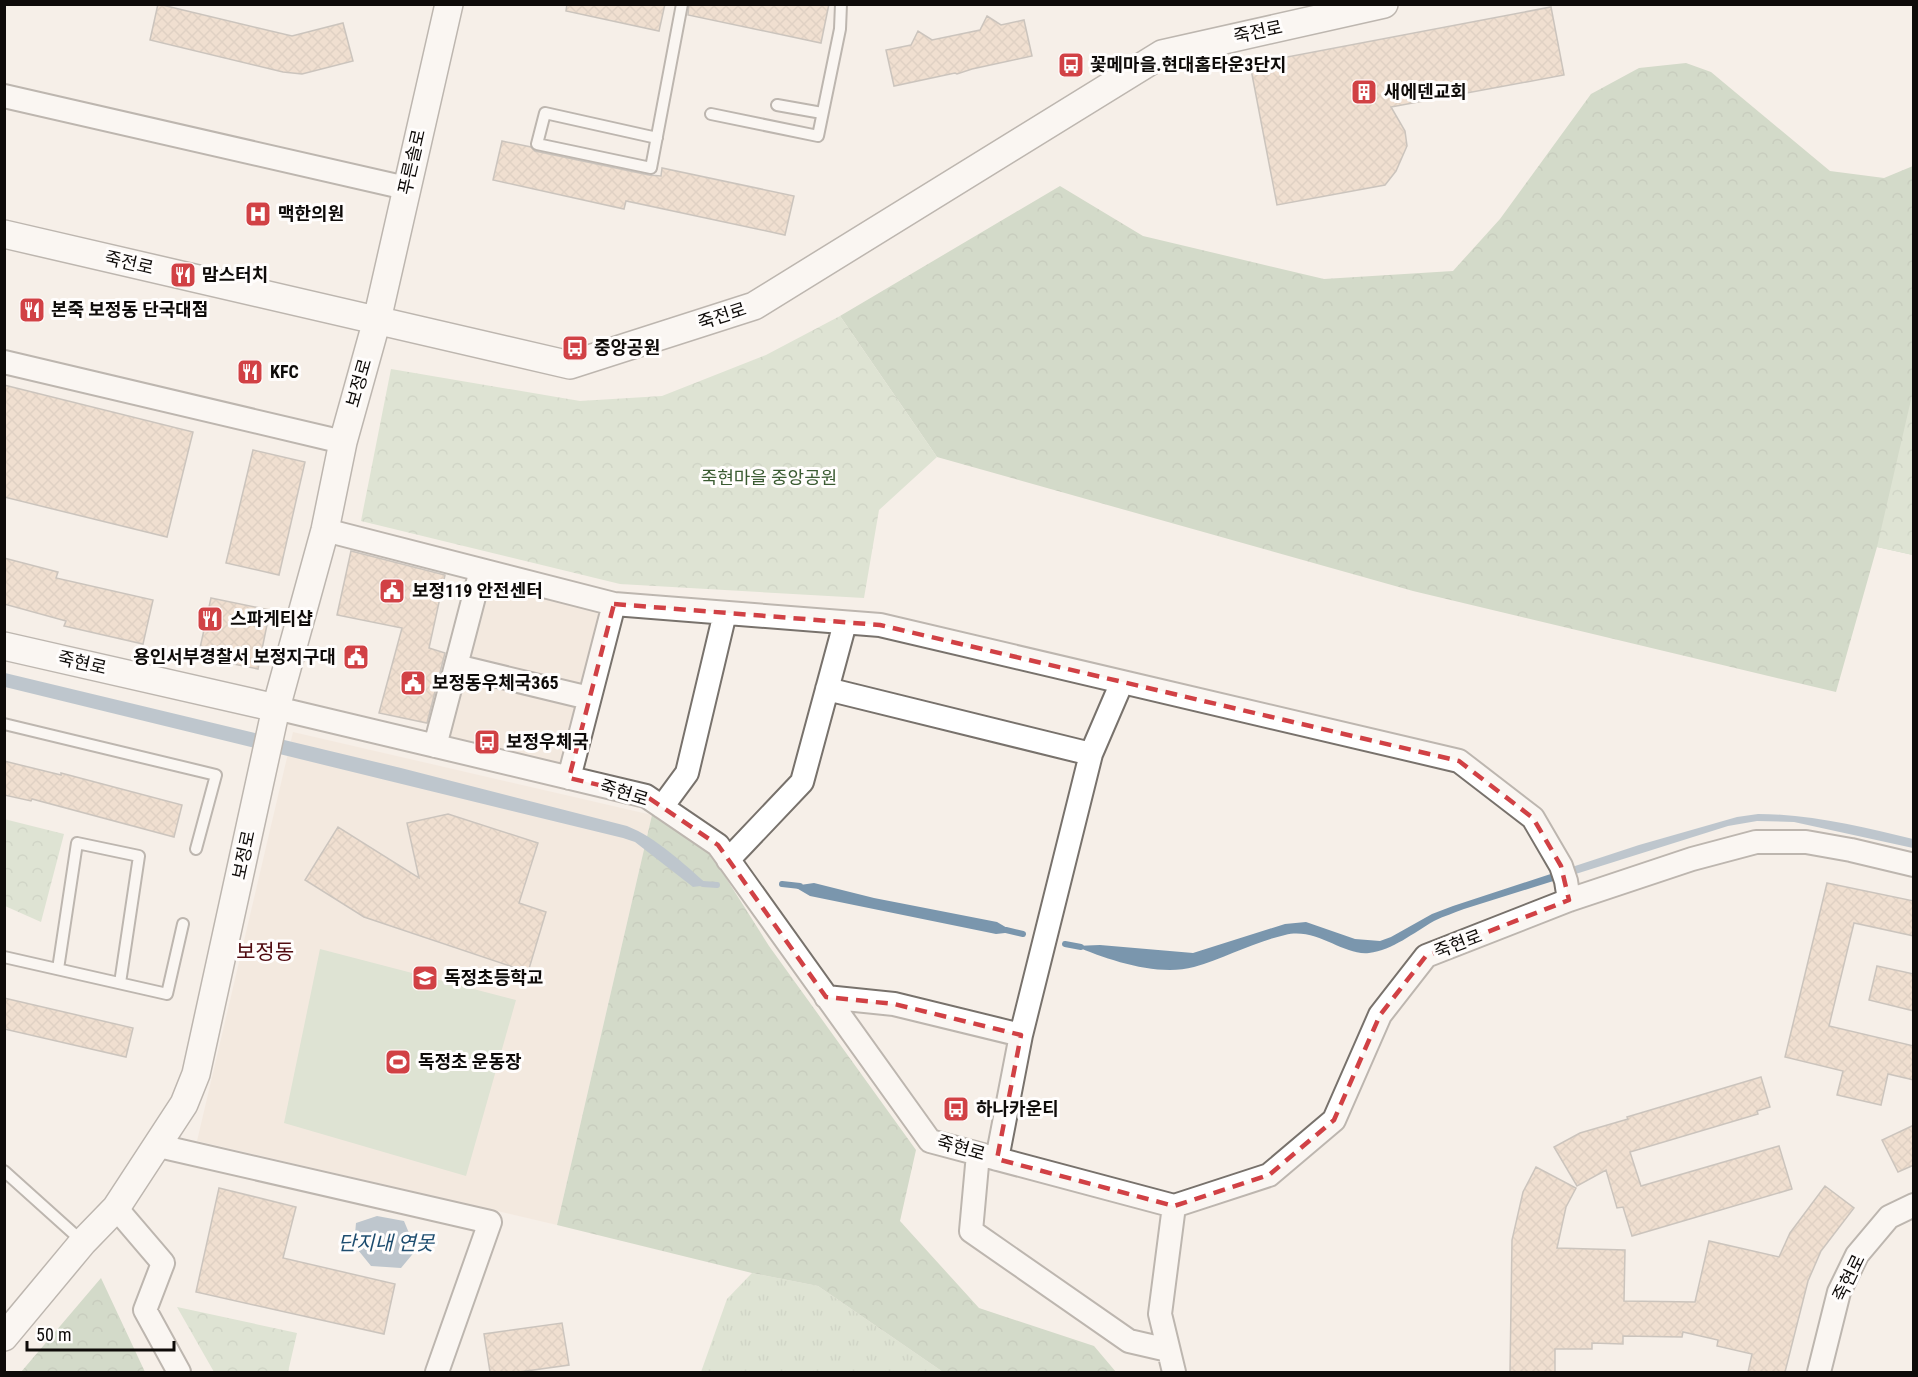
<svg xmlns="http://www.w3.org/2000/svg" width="1918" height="1377" font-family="'Roboto Condensed','Noto Sans KR',sans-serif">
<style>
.built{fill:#f0e2d6}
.grass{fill:url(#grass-tufts)}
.forest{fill:url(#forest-crowns)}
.park{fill:url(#park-crowns)}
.pitch{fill:#c0d5ba}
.water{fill:#7a96ad}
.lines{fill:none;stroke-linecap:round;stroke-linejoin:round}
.stream{stroke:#7a96ad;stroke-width:6}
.building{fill:url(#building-cross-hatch);stroke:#98918a;stroke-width:1.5}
.service-casing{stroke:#78726c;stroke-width:14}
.minor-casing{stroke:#78726c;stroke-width:26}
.tertiary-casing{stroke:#78726c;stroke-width:30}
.service{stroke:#fff;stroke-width:10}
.minor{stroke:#fff;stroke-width:22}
.tertiary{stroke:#fff;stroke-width:27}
.marked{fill:none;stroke:#d14145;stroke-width:4.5;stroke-dasharray:12 8;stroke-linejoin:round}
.labels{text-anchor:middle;stroke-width:6;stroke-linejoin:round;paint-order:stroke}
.street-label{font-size:18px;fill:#0e0b09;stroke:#fffdfc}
.poi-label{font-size:18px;font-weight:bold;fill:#0e0b09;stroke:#fffdfc;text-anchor:start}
.park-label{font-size:18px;fill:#3a5b31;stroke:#fffdfc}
.water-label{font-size:20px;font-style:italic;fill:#1e4d6f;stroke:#fffdfc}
.quarter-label{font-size:21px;fill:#500a0f;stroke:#fffdfc}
</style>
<defs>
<pattern id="grass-tufts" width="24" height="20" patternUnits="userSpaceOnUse" patternTransform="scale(1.5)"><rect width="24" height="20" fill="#c0d5ba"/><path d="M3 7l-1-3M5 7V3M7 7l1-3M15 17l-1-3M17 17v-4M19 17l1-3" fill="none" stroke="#a4b69f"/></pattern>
<pattern id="forest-crowns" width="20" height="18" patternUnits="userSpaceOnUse" patternTransform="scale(1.5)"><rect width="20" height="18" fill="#a9c0a4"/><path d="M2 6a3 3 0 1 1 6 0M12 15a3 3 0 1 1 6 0" fill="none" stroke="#90a48c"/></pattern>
<pattern id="park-crowns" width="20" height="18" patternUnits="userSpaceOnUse" patternTransform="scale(1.5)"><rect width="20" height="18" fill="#c0d5ba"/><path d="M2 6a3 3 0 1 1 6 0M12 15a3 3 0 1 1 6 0" fill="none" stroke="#a4b69f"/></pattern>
<pattern id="building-cross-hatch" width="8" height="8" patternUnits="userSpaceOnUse" patternTransform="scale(1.5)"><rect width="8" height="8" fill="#e8ccb3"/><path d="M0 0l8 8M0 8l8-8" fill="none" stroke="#c6ae99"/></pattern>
</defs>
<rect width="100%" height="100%" fill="#f6efe8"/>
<path class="built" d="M483 574 611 607 567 775 439 744Z
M293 732 652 815 557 1225 197 1141Z"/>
<path class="grass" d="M752 1273 818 1286 943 1372H701L727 1299Z"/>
<path class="forest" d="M1686 63 1711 72 1830 171 1884 178 1913 166V555L1877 547 1836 692 1413 591 937 457 840 316 1060 186 1143 236 1324 279 1453 271 1500 219 1591 94 1639 68Z
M652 815 708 852 721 870 769 946 916 1150 900 1221 979 1308 1094 1346 1116 1372H943L818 1286 752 1273 557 1225Z
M101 1278 145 1372H21Z"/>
<path class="park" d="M840 316 937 457 879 510 864 598 620 584 361 521 391 369 580 401 662 396 766 355Z
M1913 391V555L1877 547Z
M4 819 64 834 41 922 5 906Z
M177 1307 297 1333 288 1372H214Z"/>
<path class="pitch" d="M320 949 516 1000 466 1176 284 1123Z"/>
<path class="water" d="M5 673 401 768 627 826C657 838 684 864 708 885L693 887 635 842 623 838 5 687Z
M1758 814C1811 814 1862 827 1913 839V848L1794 822 1757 821 1728 826 1464 909C1454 913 1444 916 1434 921 1413 933 1393 950 1369 953 1343 956 1317 927 1285 935 1254 942 1225 958 1194 967 1158 977 1108 960 1075 946L1100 945 1193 953 1285 924 1306 922 1355 939 1380 941 1391 937 1432 914 1453 906 1639 845 1737 817Z
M814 883 874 898 997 922 1014 932 996 934 810 896 793 886Z
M377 1216 404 1221 416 1250 401 1268 371 1266 354 1245 356 1223Z"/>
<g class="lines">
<path class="stream" d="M703 884 717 885
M782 884 800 886
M1006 930 1023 934
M1065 944 1081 947"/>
</g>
<path class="building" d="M158 4 292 36 343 23 353 61 302 74 283 72 150 40Z
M567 4H665L659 31 566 11Z
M689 4H829L821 43 688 15Z
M1551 7 1564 75 1391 107 1405 131 1407 146 1396 171 1385 185 1277 205 1250 64Z
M987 16 1001 25 1024 20 1032 56 972 69 957 74 955 73 894 86 886 50 911 45 918 31 932 40 980 30Z
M502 141 531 147 535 151 649 175 661 176 662 168 794 196 785 235 626 201 624 209 493 180Z
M4 385 193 432 167 537 4 497Z
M253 450 305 462 279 575 226 563Z
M351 551 445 575 429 648 445 653 427 723 379 713 402 628 337 615Z
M4 558 58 572 56 578 153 600 143 644 64 626 66 621 4 604Z
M211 598 270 610 258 669 198 657Z
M4 761 61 775V773L182 805 174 837 32 799 31 801 4 795Z
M448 814 538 843 519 903 546 912 528 972 364 917 305 880 338 827 419 878 407 823Z
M1827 883 1914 901V936L1854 923 1829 1026 1914 1046V1080L1888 1074 1881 1105 1837 1095 1843 1071 1785 1057Z
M1877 966 1914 974V1011L1869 1000Z
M4 998 133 1028 126 1057 4 1029Z
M1761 1077 1770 1107 1757 1111 1758 1114 1630 1152 1641 1186 1779 1146 1792 1189 1632 1236 1623 1207 1617 1208 1606 1170 1577 1186 1554 1147 1580 1133 1628 1119 1627 1117Z
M1914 1125V1165L1898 1172 1882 1140Z
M1536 1167 1576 1188 1566 1207 1557 1248 1625 1250 1624 1301 1695 1302 1709 1241 1779 1257 1790 1233 1825 1186 1854 1208 1821 1251 1808 1281 1785 1372H1748L1752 1354 1717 1346 1718 1340 1683 1332 1682 1337 1623 1336V1344L1592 1343V1349H1555V1372H1510L1512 1240 1523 1192Z
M219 1188 296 1207 283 1258 395 1284 384 1334 196 1292Z
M562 1323 569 1365 519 1372H490L484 1334Z"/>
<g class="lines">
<g class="service-casing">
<path id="service" d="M777 105 822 113
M711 114 818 136 840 29 841 4
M657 138 545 113 537 144 651 168 682 4
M4 724 216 775 196 849
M4 957 167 994 183 924
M58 969 77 843 139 856 120 983
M4 1171 83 1242"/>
</g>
<g class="minor-casing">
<path id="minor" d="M4 96 406 188
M4 362 343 442
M325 530 614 604 880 625 1459 761 1533 818 1561 866 1566 881 1569 900
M456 666 589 698
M827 689 1091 754
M276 708 646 796 718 845 930 1141 1174 1206 1269 1175 1334 1120 1380 1015 1426 956 1569 900 1692 859 1756 842H1806L1851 850 1914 865
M435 746 481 570
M569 778 614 604
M662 807 687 773 725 613
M728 860 802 782 845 623
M826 997 894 1004 1021 1035
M159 1146 490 1222 437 1372
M978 1154 971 1231 1129 1341 1168 1350
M997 1159 1021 1035 1091 754 1122 682
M116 1208 163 1263 145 1310 179 1372
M1174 1372 1160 1314 1174 1206
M1819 1372 1839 1292 1857 1255 1889 1217 1914 1205"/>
</g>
<g class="tertiary-casing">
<path id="tertiary" d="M4 234 570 365 754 306 1162 54 1384 4
M4 646 276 708
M4 1337 83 1242 116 1208 184 1104 196 1074 276 708 325 530 343 442 377 320 449 4"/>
</g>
<use href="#service" class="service"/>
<use href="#minor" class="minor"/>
<use href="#tertiary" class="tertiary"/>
</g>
<path d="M0 0H1918V1377H0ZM614 604 880 625 1459 761 1533 818 1561 866 1569 900 1426 956 1380 1015 1334 1120 1269 1175 1174 1206 997 1159 1021 1035 894 1004 826 997 718 845 646 796 569 778Z" fill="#f6efe8" fill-opacity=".55" fill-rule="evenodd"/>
<path class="marked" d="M614 604 880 625 1459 761 1533 818 1561 866 1569 900 1426 956 1380 1015 1334 1120 1269 1175 1174 1206 997 1159 1021 1035 894 1004 826 997 718 845 646 796 569 778Z"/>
<defs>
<g id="bus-square" transform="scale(1.35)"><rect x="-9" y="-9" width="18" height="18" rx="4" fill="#d14145" stroke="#fffdfc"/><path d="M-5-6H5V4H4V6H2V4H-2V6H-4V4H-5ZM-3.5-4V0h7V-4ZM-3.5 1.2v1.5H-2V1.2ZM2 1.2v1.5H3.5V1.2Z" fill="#fff"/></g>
<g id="building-square" transform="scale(1.35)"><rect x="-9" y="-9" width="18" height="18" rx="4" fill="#d14145" stroke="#fffdfc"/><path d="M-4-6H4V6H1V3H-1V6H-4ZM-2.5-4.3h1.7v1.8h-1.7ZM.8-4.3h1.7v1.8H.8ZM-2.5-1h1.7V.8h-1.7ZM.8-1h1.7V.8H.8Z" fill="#fff"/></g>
<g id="hospital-square" transform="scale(1.35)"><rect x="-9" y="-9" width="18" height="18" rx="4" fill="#d14145" stroke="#fffdfc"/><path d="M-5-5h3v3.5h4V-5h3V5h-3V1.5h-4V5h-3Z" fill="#fff"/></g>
<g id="restaurant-square" transform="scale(1.35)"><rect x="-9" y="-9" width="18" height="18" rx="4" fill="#d14145" stroke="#fffdfc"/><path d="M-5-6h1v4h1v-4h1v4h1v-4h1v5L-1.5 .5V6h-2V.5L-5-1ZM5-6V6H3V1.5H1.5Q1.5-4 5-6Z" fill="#fff"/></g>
<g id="civic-square" transform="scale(1.35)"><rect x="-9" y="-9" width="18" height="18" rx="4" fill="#d14145" stroke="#fffdfc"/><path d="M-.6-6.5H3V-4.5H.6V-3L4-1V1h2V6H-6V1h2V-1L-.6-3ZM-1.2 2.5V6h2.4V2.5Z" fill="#fff"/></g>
<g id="school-square" transform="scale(1.35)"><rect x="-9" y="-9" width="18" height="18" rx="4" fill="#d14145" stroke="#fffdfc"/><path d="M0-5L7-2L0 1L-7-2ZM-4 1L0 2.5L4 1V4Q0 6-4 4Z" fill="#fff"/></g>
<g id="stadium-square" transform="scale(1.35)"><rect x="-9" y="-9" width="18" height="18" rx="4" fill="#d14145" stroke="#fffdfc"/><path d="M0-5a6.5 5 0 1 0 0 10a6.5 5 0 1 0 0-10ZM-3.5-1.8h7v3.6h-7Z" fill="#fff"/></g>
</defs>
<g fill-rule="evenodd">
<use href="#bus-square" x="1071" y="65"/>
<use href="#building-square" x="1364" y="92"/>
<use href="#hospital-square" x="258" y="214"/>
<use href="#restaurant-square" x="183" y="275"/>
<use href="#restaurant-square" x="32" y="310"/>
<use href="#bus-square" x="575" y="348"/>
<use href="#restaurant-square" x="250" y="372"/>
<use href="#civic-square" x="392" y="591"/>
<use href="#restaurant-square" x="210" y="619"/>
<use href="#civic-square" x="356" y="657"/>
<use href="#civic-square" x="413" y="683"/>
<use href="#bus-square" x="487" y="742"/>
<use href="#school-square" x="425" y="978"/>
<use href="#stadium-square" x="398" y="1062"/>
<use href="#bus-square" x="956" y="1109"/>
</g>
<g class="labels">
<g class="street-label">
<text transform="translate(1258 32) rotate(-12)" y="6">죽전로</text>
<text transform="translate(412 162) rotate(-77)" y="6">푸른솔로</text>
<text transform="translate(129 263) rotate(13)" y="6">죽전로</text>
<text transform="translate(722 316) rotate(-18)" y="6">죽전로</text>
<text transform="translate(359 383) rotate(-74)" y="6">보정로</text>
<text transform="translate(82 663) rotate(13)" y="6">죽현로</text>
<text transform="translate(624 793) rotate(17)" y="6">죽현로</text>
<text transform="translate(244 855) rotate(-78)" y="6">보정로</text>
<text transform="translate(1458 944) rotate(-21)" y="6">죽현로</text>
<text transform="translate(961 1148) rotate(16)" y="6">죽현로</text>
<text transform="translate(1849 1278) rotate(-64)" y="6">죽현로</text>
</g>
<g class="poi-label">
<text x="1090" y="71">꽃메마을.현대홈타운3단지</text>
<text x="1384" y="98">새에덴교회</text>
<text x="278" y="220">맥한의원</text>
<text x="202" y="281">맘스터치</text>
<text x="51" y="316">본죽 보정동 단국대점</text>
<text x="594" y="354">중앙공원</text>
<text x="270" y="378">KFC</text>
<text x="412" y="597">보정119 안전센터</text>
<text x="230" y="625">스파게티샵</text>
<text x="336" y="663" text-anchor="end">용인서부경찰서 보정지구대</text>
<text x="432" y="689">보정동우체국365</text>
<text x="506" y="748">보정우체국</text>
<text x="444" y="984">독정초등학교</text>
<text x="418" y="1068">독정초 운동장</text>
<text x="976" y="1115">하나카운티</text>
</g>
<g class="park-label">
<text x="769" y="484">죽현마을 중앙공원</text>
</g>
<g class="water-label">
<text x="386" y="1250">단지내 연못</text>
</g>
<g class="quarter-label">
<text x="265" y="959">보정동</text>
</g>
</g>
<rect width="1918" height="1377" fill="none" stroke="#0e0b09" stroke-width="12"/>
<path d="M27 1341v9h147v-9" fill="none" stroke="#0e0b09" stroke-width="3"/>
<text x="36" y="1341" font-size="18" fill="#0e0b09" stroke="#fffdfc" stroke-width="4.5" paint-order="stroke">50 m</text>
</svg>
